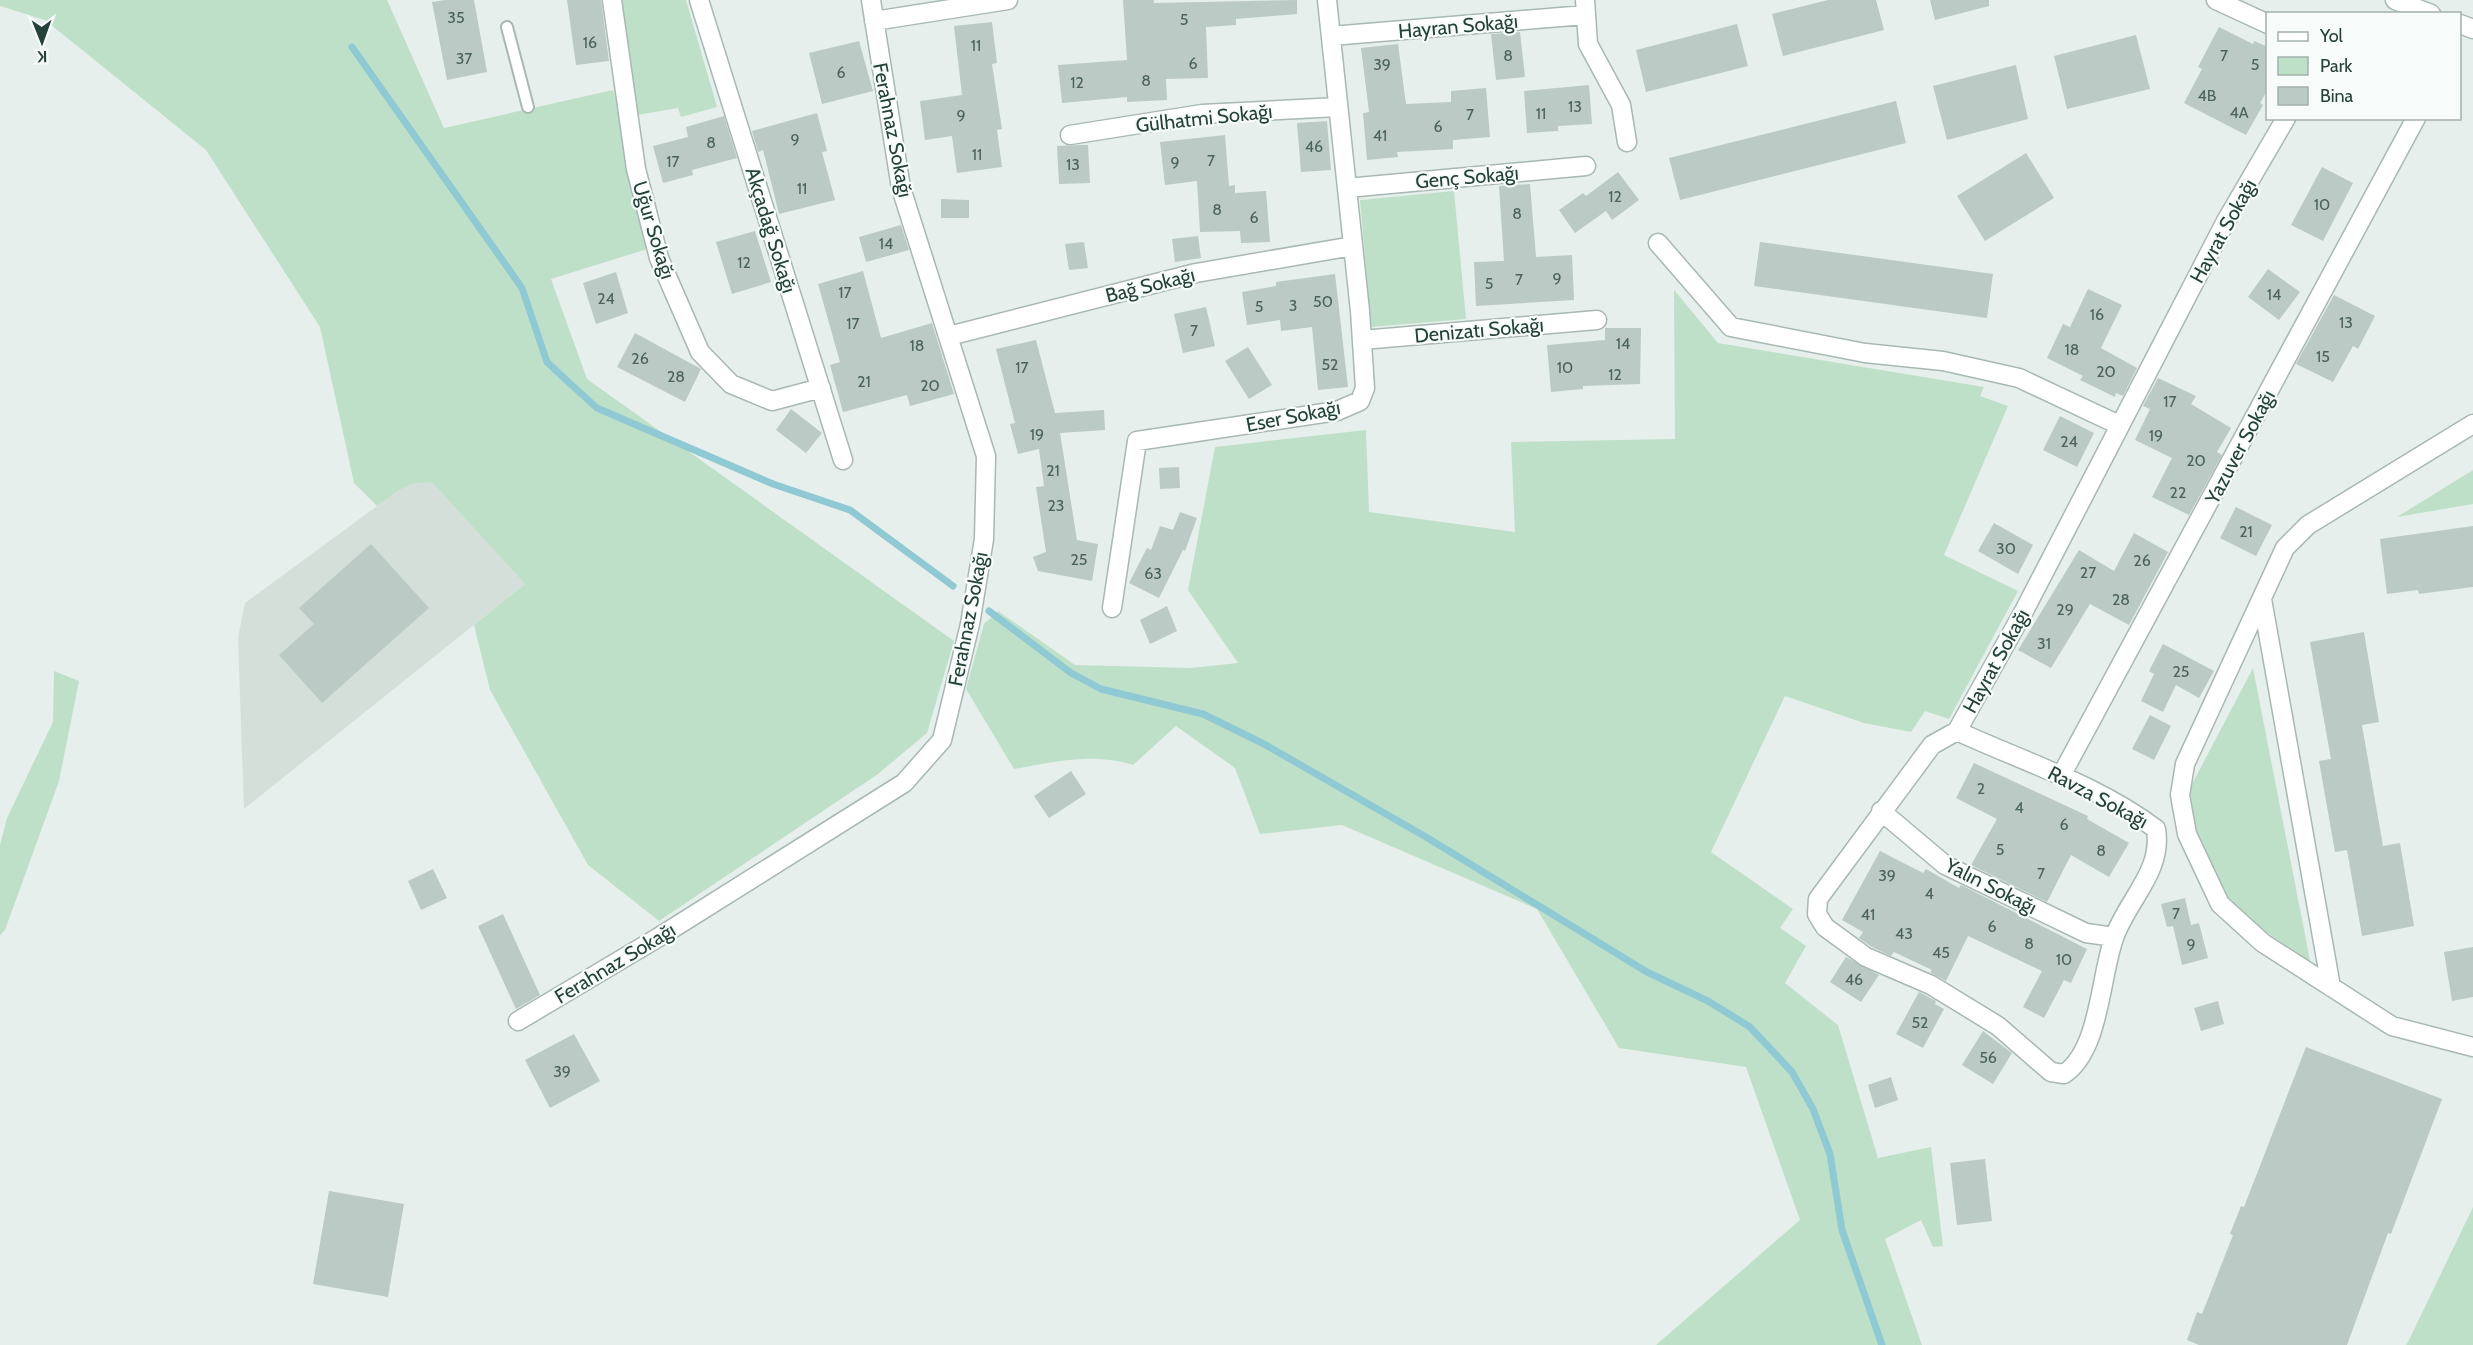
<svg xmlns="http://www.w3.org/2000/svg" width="2473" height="1345" font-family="Cabin,sans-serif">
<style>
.built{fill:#d4dfda}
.green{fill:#bfe0c8}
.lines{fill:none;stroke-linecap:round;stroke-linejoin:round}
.stream{stroke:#8ec9d4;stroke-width:7}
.building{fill:#bbcac4}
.lane-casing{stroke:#a8b8b2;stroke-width:14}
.street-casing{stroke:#a8b8b2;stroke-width:21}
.secondary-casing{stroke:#a4bbb3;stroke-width:21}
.lane{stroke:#fff;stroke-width:10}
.street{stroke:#fff;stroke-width:18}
.secondary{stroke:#fff;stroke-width:18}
.labels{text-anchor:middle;stroke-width:4.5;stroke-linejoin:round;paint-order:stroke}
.number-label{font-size:16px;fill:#4a645c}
.street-label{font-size:20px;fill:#24423a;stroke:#f7fbf9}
</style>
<rect width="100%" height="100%" fill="#e6efeb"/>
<path class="built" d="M422 481 433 483 443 491 525 584 244 809 238 638 245 603 407 484Z"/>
<path class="green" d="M0 0H387L444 128 613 90 657 246 551 279 587 379 954 641 927 733 878 774 659 921 588 865 490 690 474 625 525 584 433 483C409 479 396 493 377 506L354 483 320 327 206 150 45 20 0 6Z
M621 0H686L717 107 681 117 678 108 637 115Z
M1454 191 1466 319 1371 327 1360 200Z
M1674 290 1718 343 1984 387 1980 396 2008 406 1944 555 2018 591 1949 719 1925 711 1911 732 1864 723 1785 696 1711 852 1793 909 1780 928 1806 946 1785 983 1838 1025 1878 1158 1931 1147 1943 1246 1933 1247 1921 1220 1885 1239 1922 1345H1656L1800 1220 1746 1067 1619 1048 1537 909 1342 825 1260 834 1235 768 1176 726 1133 765C1093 752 1054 762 1014 769L966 689 984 624 998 611 1075 665 1191 668 1238 663 1188 590 1215 447 1366 430 1369 512 1515 532 1511 442 1675 439Z
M2473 470V504L2397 517Z
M2253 668 2307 945 2310 961 2251 922 2227 900 2195 826 2190 788Z
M54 671 79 681 59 781 5 930 0 935V845L7 818 53 722Z
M2473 1207V1345H2406L2409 1340Z"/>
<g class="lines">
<path class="stream" d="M352 47 522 288 547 362 564 378 597 408 773 484 850 510 953 586
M989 611 1071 673 1101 689 1203 714 1264 744 1426 837 1647 972 1708 1001 1750 1027 1792 1072 1813 1109 1830 1154 1842 1230 1882 1345"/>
</g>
<path class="building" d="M445 0H474L487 72 447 80 432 2Z
M567 0H601L609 61 576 65Z
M1123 0H1154V3L1297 0V14L1236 19V25L1206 27 1208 78 1166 79 1167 100 1127 102V97L1062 103 1058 65 1127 60Z
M1828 0H1876L1884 30 1783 56 1772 14Z
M1930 0H1989V6L1935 20Z
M992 22 997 63 992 64 1002 129 997 130 1002 167 957 173 952 136 925 140 920 101 962 95 954 26Z
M1737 24 1748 66 1646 92 1636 50Z
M2219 27 2253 44 2254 41 2268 47V89L2260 103 2263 105 2246 135 2184 103 2202 69 2198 67Z
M1520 32 1525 77 1496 80 1491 34Z
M2136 35 2150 89 2067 109 2054 56Z
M859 41 873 91 822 104 809 53Z
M1398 44 1406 104 1451 102V91L1486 88 1490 137 1453 140V149L1397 152 1398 157 1367 160 1363 113 1369 112 1361 48Z
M2016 65 2028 119 1947 140 1933 86Z
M1589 85 1592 124 1558 126V131L1527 133 1524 91Z
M1896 101 1906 143 1680 200 1669 158Z
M817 113 827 151 822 152 835 200 779 214 763 150 758 152 752 131Z
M724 116 737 158 692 170 693 175 663 183 653 146 688 137 686 127Z
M1327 121 1331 170 1301 172 1297 123Z
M1225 135 1229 186 1235 185V193L1266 191 1270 242 1241 243 1240 231 1200 232 1197 181 1165 185 1160 142Z
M1080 145H1088L1090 183 1059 184 1057 146Z
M2026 153 2054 198 1985 241 1957 196Z
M2322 167 2353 183 2323 241 2291 225Z
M1618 172 1639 200 1612 220 1606 211 1575 233 1559 210 1583 193 1586 196Z
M1530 184 1536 257 1572 255 1574 300 1476 306 1474 262 1504 261 1499 186Z
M941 199 969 200V218H941Z
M901 225 909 250 866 262 859 237Z
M755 231 771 282 732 294 716 242Z
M1198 236 1201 258 1175 262 1172 239Z
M1084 242 1088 268 1069 270 1065 244Z
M1760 242 1993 274 1987 318 1754 286Z
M2268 269 2300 292 2279 320 2248 297Z
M863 271 881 338 932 323 954 394 910 406 907 395 843 412 830 365 840 362 818 284Z
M616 272 628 313 596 324 583 283Z
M1335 274 1348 387 1318 390 1312 327 1281 331 1280 320 1247 325 1242 292 1276 286V282Z
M2088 289 2122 305 2101 348 2137 368 2123 396 2116 393 2115 397 2080 380 2083 376 2047 358 2063 324 2070 327Z
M2334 295 2375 316 2358 349 2353 346 2333 382 2296 364Z
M1206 307 1215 346 1183 353 1174 314Z
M1605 328H1641L1640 384 1583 386V389L1551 392 1547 345 1605 340Z
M635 333 701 369 685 402 617 367Z
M1036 340 1055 413 1104 410 1105 430 1060 433 1077 540 1098 544 1092 581 1038 571 1033 557 1046 552 1036 487 1044 486 1039 449 1018 454 1010 424 1015 423 996 349Z
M1248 347 1272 385 1249 399 1225 361Z
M2158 378 2196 396 2191 404 2231 428 2217 452 2222 455 2189 515 2152 497 2172 458 2135 440 2150 409 2143 406Z
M791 409 822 433 806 453 776 430Z
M2060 416 2094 433 2077 467 2043 450Z
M1179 467 1180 488 1160 489 1159 468Z
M2236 507 2272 525 2256 556 2220 538Z
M1180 512 1197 518 1185 551 1183 550 1159 598 1129 583 1147 548 1151 550 1160 526 1173 530Z
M1994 523 2033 545 2018 574 1978 551Z
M2473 526V587L2419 594 2418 590 2387 594 2380 539Z
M2134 533 2168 552 2129 625 2090 604 2051 668 2018 650 2079 550 2114 571Z
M371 544 429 608 322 703 279 655 314 624 299 608Z
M1167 606 1177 631 1150 644 1140 620Z
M2364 632 2379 722 2362 725 2383 846 2400 843 2414 926 2362 936 2347 850 2335 852 2319 761 2331 759 2310 642Z
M2163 644 2214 671 2199 698 2176 685 2163 712 2141 701 2154 674 2149 671Z
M2150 715 2171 726 2154 760 2132 749Z
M1974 763 2088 816 2087 819 2129 843 2109 877 2071 855 2047 902 1971 865 1997 819 1956 798Z
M1071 771 1086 794 1049 818 1034 796Z
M1880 851 1923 873 1926 869 1959 888 1961 885 2087 949 2071 983 2064 980 2044 1018 2023 1007 2042 971 1968 936 1946 981 1930 972 1932 970 1894 952 1891 956 1872 947 1859 938 1863 932 1842 920Z
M433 869 447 898 421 910 408 881Z
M2185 898 2191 925 2199 923 2208 958 2182 965 2173 926 2167 927 2161 904Z
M503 914 540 995 516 1009 478 926Z
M2473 947V997L2452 1001 2444 952Z
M1846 957 1879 975 1861 1002 1830 982Z
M1919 992 1936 1001 1935 1004 1944 1009 1923 1048 1896 1034Z
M2218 1001 2224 1024 2201 1031 2194 1008Z
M1983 1031 2012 1053 1993 1084 1962 1065Z
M574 1034 600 1081 550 1108 525 1060Z
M2306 1047 2442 1099 2391 1234 2388 1233 2347 1345H2199L2187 1340 2197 1312 2202 1314 2233 1235 2230 1234 2241 1206 2244 1207Z
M1891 1077 1898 1100 1875 1108 1868 1085Z
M1985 1159 1992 1221 1957 1225 1950 1163Z
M329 1191 404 1204 388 1297 313 1284Z"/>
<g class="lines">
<g class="lane-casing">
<path id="lane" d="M507 27 528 107"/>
</g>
<g class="street-casing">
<path id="street" d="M612 0 636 169 659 258 700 352 731 384 772 401 821 388
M699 0 843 460
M1585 0 1588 44 1621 105 1627 142
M2216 0 2268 24
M874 21 1008 0
M1331 36 1585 15
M1070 135 1202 114 1338 107
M1347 188 1586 166
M1658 243 1731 327 1865 353 1943 361 2019 378 2119 425
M949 336 1196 273 1353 246
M1362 340 1597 320
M2473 424 2308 525 2285 548 2185 764 2180 795 2187 834 2220 904 2263 943 2392 1026 2473 1047
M2262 599 2331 987
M1112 608 1137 441 1337 411 1360 401 1365 388 1360 311 1327 0
M1957 731C2024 762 2096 784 2156 829 2163 872 2127 900 2114 938 2100 977 2100 1050 2064 1074L2051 1072 1998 1026 1931 985 1866 957 1825 927 1817 914 1818 899 1932 745 1957 731 2024 611 2226 221 2286 118
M2062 774 2416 118
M1881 811 1945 865 2086 933 2114 937
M518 1021 659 937 904 783 942 740 970 624 984 539 986 456 901 188 871 0"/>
</g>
<g class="secondary-casing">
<path id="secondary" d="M2395 0 2431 14
M2460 24 2473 29"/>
</g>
<use href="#lane" class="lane"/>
<use href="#street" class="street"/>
<use href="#secondary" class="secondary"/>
</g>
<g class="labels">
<g class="number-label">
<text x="456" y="23">35</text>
<text x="1184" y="25">5</text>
<text x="590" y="48">16</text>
<text x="976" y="51">11</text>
<text x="1508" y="61">8</text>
<text x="2224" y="61">7</text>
<text x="464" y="64">37</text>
<text x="1193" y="69">6</text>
<text x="1382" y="70">39</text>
<text x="2255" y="70">5</text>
<text x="841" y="78">6</text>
<text x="1146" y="86">8</text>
<text x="1077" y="88">12</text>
<text x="2207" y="101">4B</text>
<text x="1575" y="112">13</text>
<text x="2239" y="118">4A</text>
<text x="1541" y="119">11</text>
<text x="1470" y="120">7</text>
<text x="961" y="121">9</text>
<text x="1438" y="132">6</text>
<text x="1380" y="141">41</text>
<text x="795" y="145">9</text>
<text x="711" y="148">8</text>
<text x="1314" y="152">46</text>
<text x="977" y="160">11</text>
<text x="1211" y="166">7</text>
<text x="673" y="167">17</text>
<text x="1175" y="168">9</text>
<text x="1073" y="170">13</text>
<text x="802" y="194">11</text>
<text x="1615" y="202">12</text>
<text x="2322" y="210">10</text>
<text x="1217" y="215">8</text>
<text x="1517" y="219">8</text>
<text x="1254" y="223">6</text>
<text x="886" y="249">14</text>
<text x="744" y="268">12</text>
<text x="1557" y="284">9</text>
<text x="1519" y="285">7</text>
<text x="1489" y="289">5</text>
<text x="845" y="298">17</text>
<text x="2274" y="300">14</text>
<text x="606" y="304">24</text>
<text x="1323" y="307">50</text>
<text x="1293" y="311">3</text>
<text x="1259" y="312">5</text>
<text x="2097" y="320">16</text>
<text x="2346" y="328">13</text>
<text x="853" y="329">17</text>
<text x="1194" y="336">7</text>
<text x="1623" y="349">14</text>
<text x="917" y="351">18</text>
<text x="2072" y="355">18</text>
<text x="2323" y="362">15</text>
<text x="640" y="364">26</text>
<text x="1330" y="370">52</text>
<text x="1022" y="373">17</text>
<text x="1565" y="373">10</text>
<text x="2106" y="377">20</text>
<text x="1615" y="380">12</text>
<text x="676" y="382">28</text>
<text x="864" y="387">21</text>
<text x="930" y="391">20</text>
<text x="2170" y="407">17</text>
<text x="1037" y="440">19</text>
<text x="2156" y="441">19</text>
<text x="2069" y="447">24</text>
<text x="2196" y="466">20</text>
<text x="1053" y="476">21</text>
<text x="2178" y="498">22</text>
<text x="1056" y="511">23</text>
<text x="2246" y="537">21</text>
<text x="2006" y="554">30</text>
<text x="1079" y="565">25</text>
<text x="2142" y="566">26</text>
<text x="2088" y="578">27</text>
<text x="1153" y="579">63</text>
<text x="2121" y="605">28</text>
<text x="2065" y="615">29</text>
<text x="2044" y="649">31</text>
<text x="2181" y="677">25</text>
<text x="1981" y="794">2</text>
<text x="2019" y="813">4</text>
<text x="2064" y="830">6</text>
<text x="2000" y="855">5</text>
<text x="2101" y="856">8</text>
<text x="2041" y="879">7</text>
<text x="1887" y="881">39</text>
<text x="1929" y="899">4</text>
<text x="2176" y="919">7</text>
<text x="1868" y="920">41</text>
<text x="1992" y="932">6</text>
<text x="1904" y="939">43</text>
<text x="2029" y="949">8</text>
<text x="2191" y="950">9</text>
<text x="1941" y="958">45</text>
<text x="2064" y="965">10</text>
<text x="1854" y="985">46</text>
<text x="1920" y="1028">52</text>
<text x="1988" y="1063">56</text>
<text x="562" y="1077">39</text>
</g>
<g class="street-label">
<text transform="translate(1458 26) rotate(-5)" y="7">Hayran Sokağı</text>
<text transform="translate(1204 118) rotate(-6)" y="7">Gülhatmi Sokağı</text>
<text transform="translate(893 130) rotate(79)" y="7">Ferahnaz Sokağı</text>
<text transform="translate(1467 177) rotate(-5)" y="7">Genç Sokağı</text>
<text transform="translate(654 230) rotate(73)" y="7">Uğur Sokağı</text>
<text transform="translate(771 230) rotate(73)" y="7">Akçadağ Sokağı</text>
<text transform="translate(2223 231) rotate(-61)" y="7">Hayrat Sokağı</text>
<text transform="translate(1150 285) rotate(-14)" y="7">Bağ Sokağı</text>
<text transform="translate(1479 330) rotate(-5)" y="7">Denizatı Sokağı</text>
<text transform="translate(1293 416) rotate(-11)" y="7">Eser Sokağı</text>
<text transform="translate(2240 447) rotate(-62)" y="7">Yazuver Sokağı</text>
<text transform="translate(968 619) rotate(-79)" y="7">Ferahnaz Sokağı</text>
<text transform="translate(1996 661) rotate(-61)" y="7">Hayrat Sokağı</text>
<text transform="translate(2098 797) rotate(28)" y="7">Ravza Sokağı</text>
<text transform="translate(1991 886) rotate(27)" y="7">Yalın Sokağı</text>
<text transform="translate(615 963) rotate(-31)" y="7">Ferahnaz Sokağı</text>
</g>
</g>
<rect x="2266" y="12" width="195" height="108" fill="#f7fbf9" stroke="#a3b1ad" stroke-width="1.5"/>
<rect x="2278" y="32" width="30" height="9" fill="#ffffff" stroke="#a3b1ad" stroke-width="1.5"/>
<text x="2320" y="42" font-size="18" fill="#24423a">Yol</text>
<rect x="2278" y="57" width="30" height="18" fill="#bfe0c8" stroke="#a3b1ad" stroke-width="1.5"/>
<text x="2320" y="72" font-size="18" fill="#24423a">Park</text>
<rect x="2278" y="87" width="30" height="18" fill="#bbcac4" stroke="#a3b1ad" stroke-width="1.5"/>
<text x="2320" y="102" font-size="18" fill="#24423a">Bina</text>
<g transform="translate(42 42) rotate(179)" stroke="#f7fbf9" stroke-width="4.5" paint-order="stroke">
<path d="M0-4.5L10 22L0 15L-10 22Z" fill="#24423a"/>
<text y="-9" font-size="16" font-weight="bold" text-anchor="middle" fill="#24423a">K</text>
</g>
</svg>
